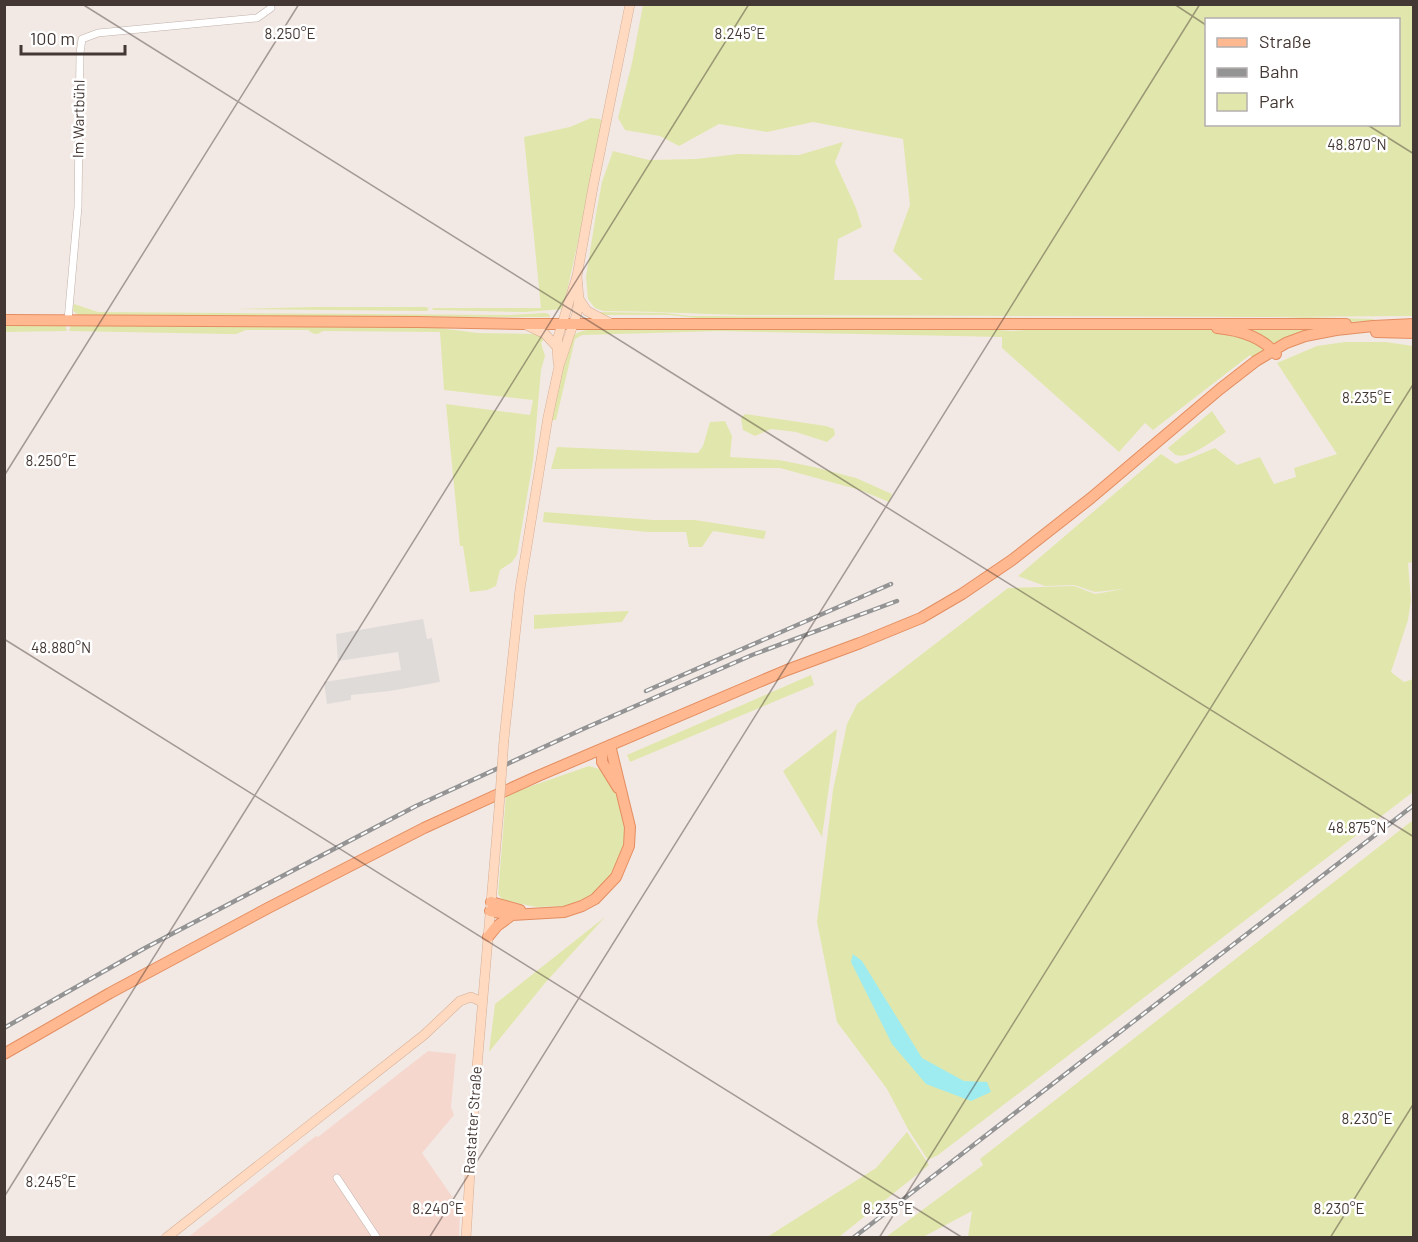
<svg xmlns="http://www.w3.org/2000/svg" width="1418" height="1242" font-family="Barlow,sans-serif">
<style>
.commercial{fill:#f5d7ce}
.green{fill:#e1e7ac;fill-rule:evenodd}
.parking{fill:#dfdbd9}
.water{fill:#9fecf0}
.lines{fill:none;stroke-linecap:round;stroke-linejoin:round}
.street-casing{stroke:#c0b1a9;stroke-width:8}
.secondary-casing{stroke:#d6ae95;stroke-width:10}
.primary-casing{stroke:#e48d60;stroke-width:12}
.street{stroke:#fff;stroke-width:7}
.secondary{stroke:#ffdac1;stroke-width:9}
.primary{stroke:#ffb890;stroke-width:10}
.rail-casing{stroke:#949494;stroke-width:4.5}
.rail{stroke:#fff;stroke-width:2;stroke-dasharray:7;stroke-linecap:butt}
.secondary-bridge-casing{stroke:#d6ae95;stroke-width:10;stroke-linecap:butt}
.secondary-bridge{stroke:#ffdac1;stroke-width:9}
.ticks{fill:none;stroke:#443834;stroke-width:1.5;stroke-opacity:0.45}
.labels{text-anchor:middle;stroke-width:5;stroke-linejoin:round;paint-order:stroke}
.street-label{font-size:15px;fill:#443834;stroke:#fff}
.ticks-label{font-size:15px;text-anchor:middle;fill:#443834;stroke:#fff;stroke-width:5;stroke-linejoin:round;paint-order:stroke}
</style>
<rect width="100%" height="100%" fill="#f2e9e4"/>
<path class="commercial" d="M428 1051 456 1054 451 1107 454 1115 422 1153 460 1208 459 1237 187 1238 316 1136 318 1137Z"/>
<path class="green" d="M643 5H1413V316L1259 317 743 315C696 314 650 311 603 311L595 308 588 299 586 277 596 214 602 182 613 151 649 160 696 159 738 154 799 155 843 142 835 162 856 208 862 227 838 239 834 280H923L893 251 910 205 903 139 813 122 767 132 719 124 679 146 660 136 625 130 618 118 632 63ZM1206 20H1398V124H1206Z
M591 118 600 119 604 125 563 309 525 312 433 310 432 308H541L524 137 570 127Z
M74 304 98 312 509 315 545 313 549 314 550 317 80 316 73 311Z
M316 307H425L429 308 427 311 235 309Z
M598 312 665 313 690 316 1259 319 1306 317 1374 319 1373 321 1352 322 697 318 669 315H603Z
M4 324 65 325 67 331 5 332Z
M71 325 431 327 478 333 538 334 545 338 541 343 545 356 541 370 533 461 517 555 512 562 500 570 496 586 487 590 470 592 463 546H460L446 404 530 415 533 400 444 390 440 332 323 331C317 335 314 335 308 330H246L236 334H228L69 331Z
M1222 325 1319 326 1290 336 1274 344Z
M697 328H975L1011 331 1058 328 1212 329 1243 336 1264 349 1253 358 1250 355 1153 430 1145 423 1119 452 1002 348V337L720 331 582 335 575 339 556 420H551C556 402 564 347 574 336 577 332 582 331 587 330Z
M1345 342H1386L1413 346V562L1408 563 1411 600 1408 620 1391 672 1404 682 1413 679V792L938 1155 928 1160 908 1129 887 1089 837 1022 817 922 833 790 847 724 857 704 1008 588 1074 586 1095 594 1124 589 1095 592 1074 585 1045 586 1018 576 1161 454 1176 464 1215 448 1237 465 1260 457 1274 484 1296 477 1294 468 1337 454 1277 363 1317 346Z
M1212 411 1226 432C1215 439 1189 460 1176 455 1174 454 1169 449 1168 448Z
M745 414 826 426 834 429 835 435 827 442 796 432 771 429 755 436 743 430 741 418Z
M725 421 732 436 730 457 779 460 814 467 856 478 892 494 889 502 860 490 780 468 551 469 557 447 698 453 703 446 710 422Z
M544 512 654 520H695L766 531 764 539 713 531 702 547H689L686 532H648L543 522Z
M629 611 622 622 534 629V615Z
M811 675 814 685 630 762 627 755Z
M837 729 822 837 783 771Z
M589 766 603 770 614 785 628 836 613 875 591 896 566 906 536 907 503 900 498 894 506 795Z
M1413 820V1237H968L972 1211 923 1237H886L983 1165 980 1159Z
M605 917 545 983 489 1052 495 1004Z
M907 1132 929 1165 839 1237H767L876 1168Z"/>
<path class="parking" d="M423 619 427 639 432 638 433 644 440 682 390 691 351 695V700L327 704 324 682 401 670 398 652 338 661 336 634Z"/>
<path class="water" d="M853 954 862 961 922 1058 964 1081 987 1082 991 1092 971 1101 926 1084 892 1044 851 962Z"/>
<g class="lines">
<g class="street-casing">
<path id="street" d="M68 320 78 207 80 53 82 39 98 33 257 18 271 8
M337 1178 377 1238"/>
</g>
<g class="secondary-casing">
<path id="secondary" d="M579 299 587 311 610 323
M526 325 545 334 557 347
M558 363 557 347 558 337 577 276 593 187 630 4
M504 739 520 589 548 417 559 366 577 313 579 299 577 276
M166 1238 424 1035 460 1001 471 997 482 1002
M466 1238 475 1091 499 809"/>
</g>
<g class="primary-casing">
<path id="primary" d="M4 320 418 322 524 324H1346
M1217 328C1238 330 1262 337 1276 354
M1376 332 1414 333
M602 749V762L618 788
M491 902 520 910
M490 911 512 915 564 912 582 906 595 899 616 877 629 846 630 827 610 745
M488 937 497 926 512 915
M4 1054 110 993 268 908 424 828 538 776 787 670 860 643 921 618 962 594 1012 560 1091 498 1220 389 1256 361 1286 343 1305 336 1336 330 1373 326 1414 324"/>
</g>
<use href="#street" class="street"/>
<use href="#secondary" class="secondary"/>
<use href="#primary" class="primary"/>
<g class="rail-casing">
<path id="rail" d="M646 691 891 584
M4 1028 145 948 416 806 583 729 752 655 897 601
M853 1238 1414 805"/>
</g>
<use href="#rail" class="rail"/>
<g class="secondary-bridge-casing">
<path id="secondary-bridge" d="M499 809 504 739"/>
</g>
<use href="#secondary-bridge" class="secondary-bridge"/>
</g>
<path class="ticks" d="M82 4 1414 837M1174 4 1206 25M1366 124 1414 154M4 476 299 4M4 639 963 1238M4 1197 749 4M429 1238 1200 4M879 1238 1414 383M1330 1238 1414 1103"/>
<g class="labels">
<g class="street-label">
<text transform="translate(79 119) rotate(-89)" y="5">Im Wartbühl</text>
<text transform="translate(473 1120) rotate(-86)" y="5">Rastatter Straße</text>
</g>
</g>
<g class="ticks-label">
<text x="290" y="39">8.250°E</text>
<text x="740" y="39">8.245°E</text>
<text x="1357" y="150">48.870°N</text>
<text x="1367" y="403">8.235°E</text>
<text x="51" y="466">8.250°E</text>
<text x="61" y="653">48.880°N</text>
<text x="1357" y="833">48.875°N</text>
<text x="1367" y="1124">8.230°E</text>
<text x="51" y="1187">8.245°E</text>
<text x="438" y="1214">8.240°E</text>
<text x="888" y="1214">8.235°E</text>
<text x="1339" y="1214">8.230°E</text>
</g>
<rect width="1418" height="1242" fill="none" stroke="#443834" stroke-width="12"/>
<rect x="1205" y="18" width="195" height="108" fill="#ffffff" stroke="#b4afae" stroke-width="1.5"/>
<rect x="1217" y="38" width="30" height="9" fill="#ffb890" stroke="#b4afae" stroke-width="1.5"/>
<text x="1259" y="48" font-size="18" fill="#443834">Straße</text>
<rect x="1217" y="68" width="30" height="9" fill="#949494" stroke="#b4afae" stroke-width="1.5"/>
<text x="1259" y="78" font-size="18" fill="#443834">Bahn</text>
<rect x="1217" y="93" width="30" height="18" fill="#e1e7ac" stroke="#b4afae" stroke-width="1.5"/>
<text x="1259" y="108" font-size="18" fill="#443834">Park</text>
<path d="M21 45v9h104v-9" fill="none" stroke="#443834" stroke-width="3"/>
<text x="30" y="45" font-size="18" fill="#443834" stroke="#ffffff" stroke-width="4.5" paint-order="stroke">100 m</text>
</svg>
